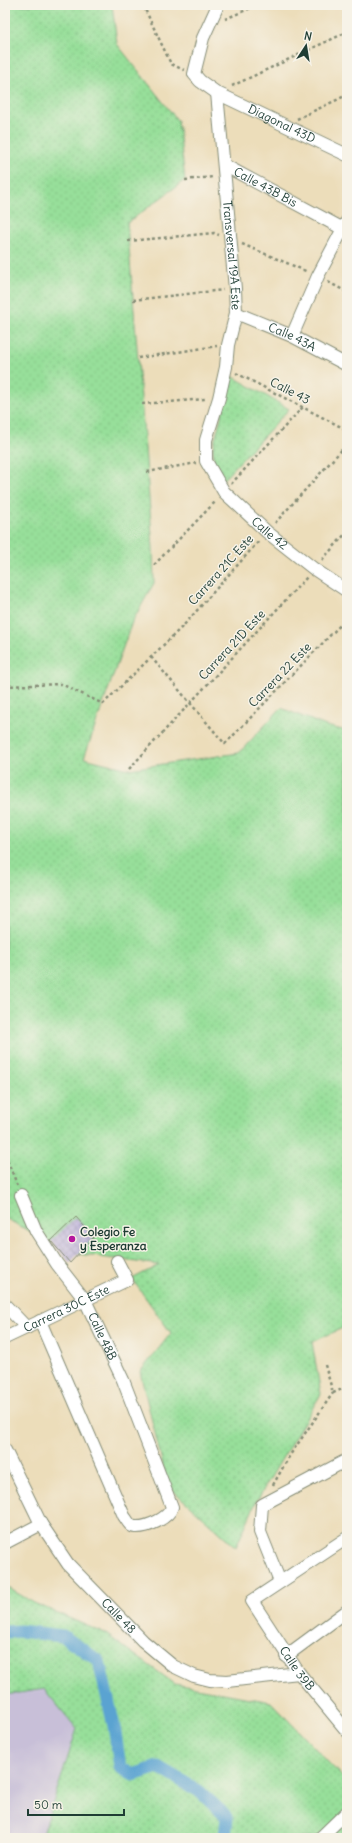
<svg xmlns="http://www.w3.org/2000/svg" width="352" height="1843" font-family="Delius,sans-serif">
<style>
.industrial{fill:#c8bfd8}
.grass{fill:url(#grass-dots);stroke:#5b8e67}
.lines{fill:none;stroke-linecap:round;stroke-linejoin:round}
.canal{stroke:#5aa3d1;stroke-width:13}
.building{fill:url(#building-cross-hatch)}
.street-casing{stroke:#868d77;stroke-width:14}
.path{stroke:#868d77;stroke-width:2.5;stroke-dasharray:3 3;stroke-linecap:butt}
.street{stroke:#fff;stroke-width:12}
.poi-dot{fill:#b5179e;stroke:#f7f3e8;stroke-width:1.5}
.labels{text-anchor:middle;stroke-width:3;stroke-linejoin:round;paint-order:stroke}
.street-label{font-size:12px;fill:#1f3d34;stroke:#f7f3e8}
.poi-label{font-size:12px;font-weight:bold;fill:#1f3d34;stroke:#f7f3e8;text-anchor:start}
</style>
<defs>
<pattern id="grass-dots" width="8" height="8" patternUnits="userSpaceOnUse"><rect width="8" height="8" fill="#97df9a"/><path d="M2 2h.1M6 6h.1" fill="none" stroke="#82c085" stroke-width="1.8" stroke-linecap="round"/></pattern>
<pattern id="building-cross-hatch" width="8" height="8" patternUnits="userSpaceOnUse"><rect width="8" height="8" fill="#bbb0db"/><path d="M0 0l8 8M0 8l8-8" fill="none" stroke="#9790b2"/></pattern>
</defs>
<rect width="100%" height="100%" fill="#f7f3e8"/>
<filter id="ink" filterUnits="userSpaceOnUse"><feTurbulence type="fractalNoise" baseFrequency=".025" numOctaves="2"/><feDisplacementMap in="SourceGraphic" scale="8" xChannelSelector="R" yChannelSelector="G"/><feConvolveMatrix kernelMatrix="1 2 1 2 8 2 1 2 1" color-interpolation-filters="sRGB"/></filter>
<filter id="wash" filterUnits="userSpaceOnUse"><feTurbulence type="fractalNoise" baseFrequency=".012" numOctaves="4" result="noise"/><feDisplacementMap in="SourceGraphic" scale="16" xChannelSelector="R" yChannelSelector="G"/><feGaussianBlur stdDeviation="0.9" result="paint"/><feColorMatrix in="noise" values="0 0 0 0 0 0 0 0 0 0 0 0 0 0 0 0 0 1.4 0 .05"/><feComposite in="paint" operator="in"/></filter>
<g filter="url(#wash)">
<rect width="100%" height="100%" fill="#ecddba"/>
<path class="industrial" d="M44 1689 77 1729 43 1834 45 1838H5V1695Z"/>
<path class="grass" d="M5 5H112L117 44 178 121 185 180 127 223 153 548 154 583 132 622 84 758 129 769 239 753 281 708 326 726 347 731V1086L342 1089 347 1093V1326L312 1342 321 1394 256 1502 236 1547 168 1486 140 1372 171 1333 132 1279 159 1265 78 1254 94 1237 76 1217 50 1242 5 1218Z
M232 376 289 409 223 480 214 465 213 447Z
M5 1586 34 1603 106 1634 175 1684 271 1702 347 1782V1838H45L43 1834 77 1729 44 1689 5 1695Z"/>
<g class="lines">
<path class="canal" d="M5 1632 20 1631 63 1636 99 1661 114 1726 120 1767 133 1775 158 1767 199 1791 227 1817 225 1838"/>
</g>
<g id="blocks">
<path class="building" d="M76 1217 94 1237 70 1263 51 1241Z"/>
</g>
</g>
<g filter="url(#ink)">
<use href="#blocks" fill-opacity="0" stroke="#868d77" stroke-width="1"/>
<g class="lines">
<g class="street-casing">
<g id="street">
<path id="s1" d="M218 5 203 38 194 74 200 81 217 93 347 155"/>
<path id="s2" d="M217 93 235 289 236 313 228 345 226 367 219 398 206 440V461L224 492 267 532 314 569 347 591"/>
<path id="s3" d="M224 165 347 231"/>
<path id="s4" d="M236 313 292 336 347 365"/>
<path d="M292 336 318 276 347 221"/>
<path id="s5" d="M21 1195 36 1231 57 1264 85 1300 123 1380 172 1507C169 1518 147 1528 135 1527 130 1527 127 1520 124 1516L40 1321"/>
<path d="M5 1305 27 1328"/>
<path id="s6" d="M5 1338 127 1280 117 1261"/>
<path id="s7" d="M5 1450 41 1524 68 1564 143 1641 173 1666 194 1676 210 1680 227 1681 299 1673"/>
<path id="s8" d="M347 1538 252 1601 299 1673 347 1731"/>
<path d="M5 1543 41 1524"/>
<path d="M280 1582 260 1532 262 1505 347 1460"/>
<path d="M286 1656 347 1611"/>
<path d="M320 1838 347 1812"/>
</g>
</g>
<path class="path" d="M143 5 171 64 184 70
M225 19 258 5
M232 86 347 32
M297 119 347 95
M185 180 213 177
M128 241 214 233 219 235
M242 244 308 272
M328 282 347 292
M133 300 223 290
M138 358 217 346
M236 373 347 430
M142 404 206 399
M147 472 196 463
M231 484 303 407
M275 523 347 444
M322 560 347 532
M154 565 216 501
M151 657 225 744 347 618
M5 686 61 684 103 704 183 626 259 541
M129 769 307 577
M5 1155 17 1184
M325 1365 333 1393
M333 1393 347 1387
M273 1485 290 1455 333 1393"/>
<use href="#street" class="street"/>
</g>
</g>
<circle class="poi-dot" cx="72" cy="1239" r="4"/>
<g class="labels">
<g class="street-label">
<text dy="4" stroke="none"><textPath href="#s1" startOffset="175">Diagonal 43D</textPath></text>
<text dy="4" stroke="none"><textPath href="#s3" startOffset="47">Calle 43B Bis</textPath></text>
<text dy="4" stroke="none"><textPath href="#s2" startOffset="163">Transversal 19A Este</textPath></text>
<text dy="4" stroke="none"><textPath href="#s4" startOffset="61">Calle 43A</textPath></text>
<text transform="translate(290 391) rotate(27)" y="4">Calle 43</text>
<text dy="4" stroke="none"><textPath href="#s2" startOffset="470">Calle 42</textPath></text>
<text transform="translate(221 570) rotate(-48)" y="4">Carrera 21C Este</text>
<text transform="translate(232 645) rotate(-47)" y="4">Carrera 21D Este</text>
<text transform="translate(280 675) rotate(-46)" y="4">Carrera 22 Este</text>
<text dy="4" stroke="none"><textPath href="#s6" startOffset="68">Carrera 30C Este</textPath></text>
<text dy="4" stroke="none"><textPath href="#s5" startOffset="164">Calle 48B</textPath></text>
<text dy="4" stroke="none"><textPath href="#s7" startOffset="203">Calle 48</textPath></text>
<text dy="4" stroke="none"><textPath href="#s8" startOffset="195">Calle 39B</textPath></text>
</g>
<g class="poi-label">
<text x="80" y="1236">Colegio Fe<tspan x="80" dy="14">y Esperanza</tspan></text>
</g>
</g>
<rect width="352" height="1843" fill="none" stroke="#f7f3e8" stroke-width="20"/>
<g transform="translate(306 46) rotate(12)" stroke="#f7f3e8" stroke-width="3" paint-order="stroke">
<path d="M0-3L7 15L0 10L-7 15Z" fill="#1f3d34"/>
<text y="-6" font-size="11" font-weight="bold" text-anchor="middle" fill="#1f3d34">N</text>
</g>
<path d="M28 1809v6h96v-6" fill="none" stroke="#1f3d34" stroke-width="2"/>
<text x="34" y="1809" font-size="12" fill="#1f3d34" stroke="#f7f3e8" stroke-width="3" paint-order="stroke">50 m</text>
</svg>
